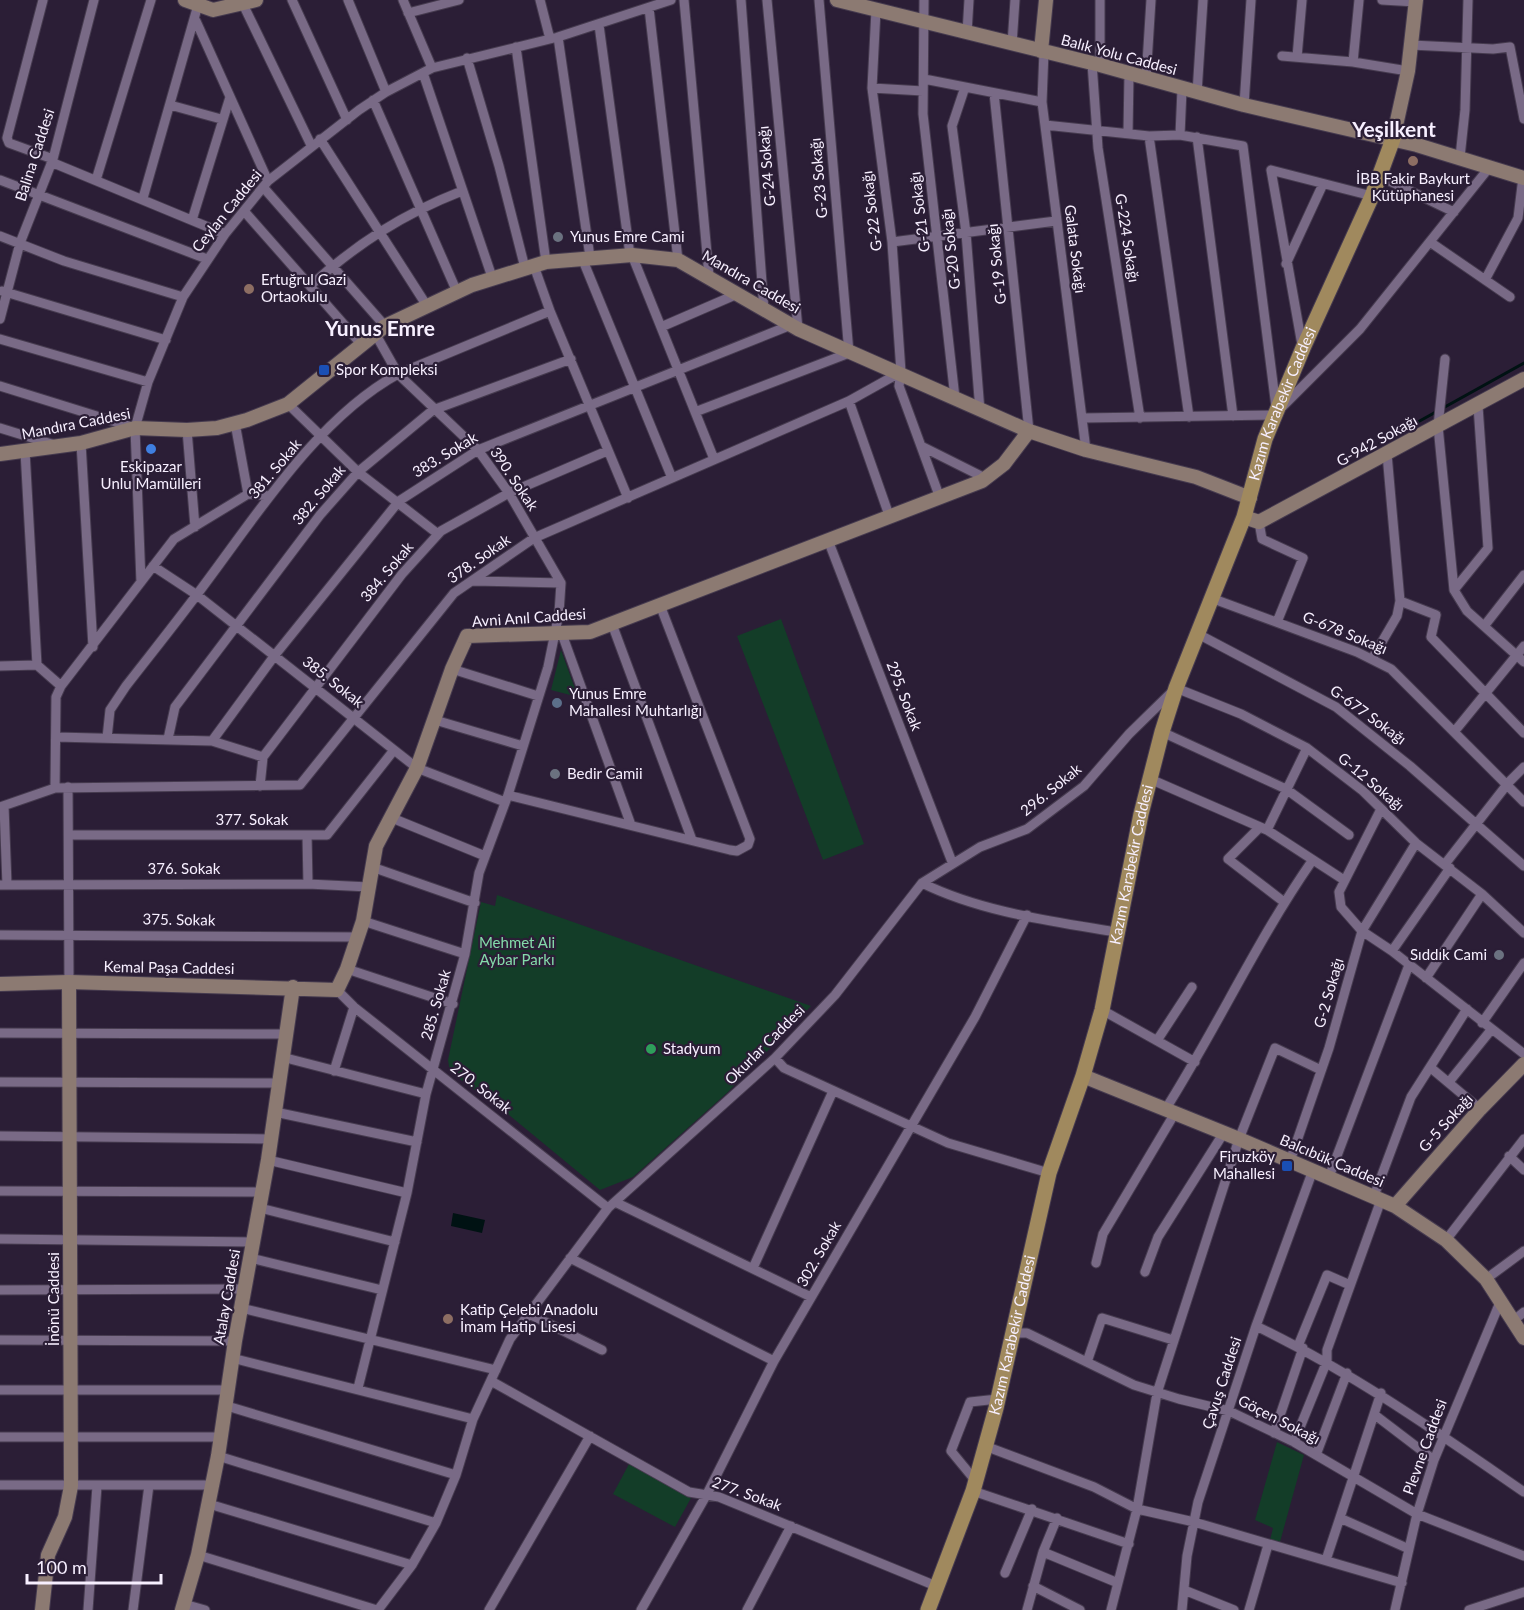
<svg xmlns="http://www.w3.org/2000/svg" width="1524" height="1610" font-family="Lato,sans-serif">
<style>
.green{fill:#133d28}
.water{fill:#001213}
.lines{fill:none;stroke-linecap:round;stroke-linejoin:round}
.stream{stroke:#001213;stroke-width:3}
.street-casing{stroke:#463b4f;stroke-width:11}
.secondary-casing{stroke:#463b4f;stroke-width:16}
.primary-casing{stroke:#463b4f;stroke-width:17}
.street{stroke:#796a86;stroke-width:9}
.secondary{stroke:#8c7a72;stroke-width:14}
.primary{stroke:#a0895e;stroke-width:15}
.education-dot{fill:#8d6e63;stroke:#2b1e36;stroke-width:2}
.worship-dot{fill:#6b7280;stroke:#2b1e36;stroke-width:2}
.transit-dot{fill:#1a4fb4;stroke:#2b1e36;stroke-width:2}
.shop-dot{fill:#3f7fe0;stroke:#2b1e36;stroke-width:2}
.service-dot{fill:#5c6f8a;stroke:#2b1e36;stroke-width:2}
.leisure-dot{fill:#2e9e5b;stroke:#2b1e36;stroke-width:2}
.labels{text-anchor:middle;stroke-width:4.5;stroke-linejoin:round;paint-order:stroke}
.street-label{font-size:15px;fill:#f7efff;stroke:#2b1e36}
.poi-label{font-size:15px;fill:#f7efff;stroke:#2b1e36;text-anchor:start}
.park-label{font-size:15px;fill:#84dbaa;stroke:#2b1e36}
.district-label{font-size:21px;font-weight:bold;fill:#f7efff;stroke:#2b1e36}
</style>
<rect width="100%" height="100%" fill="#2b1e36"/>
<path class="green" d="M781 619 864 844 823 860 737 636Z
M561 650 578 697 551 690Z
M497 895 811 1006 728 1092 633 1177 600 1190 509 1115 450 1072 448 1060 481 902 495 906Z
M1277 1442 1304 1455 1280 1542 1270 1540 1273 1528 1255 1520Z
M629 1464 691 1498 675 1527 613 1494Z"/>
<path class="water" d="M453 1213 485 1220 482 1233 451 1226Z"/>
<g class="lines">
<path class="stream" d="M1380 443 1524 363"/>
<g class="street-casing">
<path id="street" d="M43 0 7 138 9 143 53 159
M241 0 311 145
M292 0 347 120
M348 0 386 92
M403 0 432 68
M540 0 550 39
M684 0 709 276
M741 0 764 310
M767 0 798 329
M924 0 923 114 955 398
M1382 0 1416 2
M649 8 678 260
M876 10 872 88 892 242 901 372 899 386 940 498
M408 13 459 0
M196 21 268 181
M599 25 630 255
M967 33 969 0
M558 37 590 257
M1012 44 1015 0
M1411 45 1493 49 1510 47 1524 119
M516 47 546 262
M1044 51 1042 102 1086 450
M1282 56 1353 62 1408 71
M1297 57 1302 0
M467 58 499 166 525 268
M1353 62 1359 0
M1092 63 1098 148 1140 418
M1100 65V0
M423 73 492 277
M924 79 1042 102
M1146 79 1151 0
M965 87 952 126 966 233 980 411
M872 88 923 91
M994 93 1029 431
M1197 93 1203 0
M373 100 457 292
M170 105 221 119
M1244 105 1251 0
M1045 125 1149 136 1180 135 1243 146 1276 407
M1128 133 1129 74
M1180 135 1182 89
M1149 136 1189 417
M1197 137 1233 416
M320 139 427 306
M1460 157 1465 110 1468 0
M51 162 225 234
M1379 176 1454 212
M0 180 207 259
M96 180 151 0
M263 187 385 326
M143 198 198 5
M244 211 362 345
M192 220 230 97
M0 236 64 261 183 297
M892 242 1056 221
M1430 242 1510 297
M632 255 714 459
M582 258 672 478
M1286 264 1323 184
M534 266 550 311 628 498
M1485 280 1518 218 1523 177
M311 285C358 243 403 214 462 191
M2 291 166 340
M0 319 20 243 53 159 94 0
M661 327 735 295
M0 339 148 382
M1302 345 1271 170 1372 196
M1445 359 1438 426 1454 590 1467 611 1524 662
M0 386 132 427
M849 401 890 518
M288 404 358 472 438 534
M1283 406 1360 329 1488 169
M695 412 849 353 819 0
M1083 418 1275 415
M235 423 248 494
M0 428 55 445
M187 430 195 527
M81 443 93 647
M923 447 985 478
M25 451 37 665
M1259 522 1262 539 1303 558 1277 622
M828 540 952 862
M153 566 197 595 417 768 505 802
M473 581 561 583
M141 582 135 428 148 382 183 297 225 234 268 181 359 110 386 92 432 68 558 37 671 0
M1454 590 1488 548 1478 406
M1211 598 1357 652 1391 669 1524 802
M1400 601 1436 615 1431 637 1524 733
M612 624 692 840
M1485 625 1524 575
M562 634 631 825
M1198 634 1336 707 1410 766 1524 866
M1372 659 1397 616 1400 601 1387 454
M0 666 37 665 61 686
M452 669 538 696
M435 720 523 746
M1162 732 1286 789 1349 835
M1454 732 1524 646
M56 737 212 741 263 757
M107 738 110 710 126 686C154 650 183 614 210 577 262 507 320 417 398 374L550 311
M168 739 175 707 320 515 358 472 433 410 571 359
M212 741 275 655 399 501 478 450 791 325
M1150 779 1267 830 1344 880
M260 786 263 757 402 574 441 531 509 493 607 451
M68 787 69 982
M55 788 56 697 61 686 174 539 248 494 270 496
M508 795 730 850 737 851 748 845 750 839 660 605
M4 806 7 885
M0 807 55 788 300 785 454 593 534 538 849 401 901 372
M1381 809 1339 892 1341 907 1362 931 1392 951 1524 1054
M392 818 485 856
M1260 827 1228 859 1284 902
M1267 830 1307 748
M69 835H327L394 750
M307 835 308 884
M1445 864 1509 782 1524 767
M372 867 475 903
M922 883C981 912 1051 921 1116 932
M0 885 308 884 369 887
M363 921 465 954
M0 935 358 937
M1392 951 1450 868
M347 969 453 1004
M1426 978 1482 894
M337 990 354 1007 608 1208
M1102 1010 1195 1062
M1482 1023 1524 963
M0 1033 284 1034
M1158 1039 1192 987
M282 1057 426 1094
M775 1058 784 1068 948 1143 1049 1173
M1431 1068 1480 1109
M334 1071 354 1007
M0 1082 278 1083
M1449 1082 1491 1030
M1165 1110C1217 1028 1257 940 1312 861
M275 1112 417 1142
M0 1136 271 1139
M1509 1156 1524 1170
M268 1160 407 1193
M1290 1161 1329 1048 1362 931 1416 843
M1329 1177 1409 965
M0 1191 263 1192
M1374 1196 1411 1097 1467 1009
M615 1202 811 1297
M260 1208 395 1242
M0 1239 253 1242
M1446 1240 1524 1139
M250 1258 382 1290
M570 1258 774 1361
M1096 1263 1103 1234 1175 1113
M753 1268 833 1091
M1145 1272 1158 1237 1223 1134
M1486 1279 1524 1251
M0 1290 245 1289
M241 1308 496 1370
M529 1314 602 1350
M1514 1320 1524 1312
M1256 1326C1352 1372 1437 1432 1524 1492
M1012 1333H1027L1134 1385 1179 1399 1229 1411 1294 1442 1417 1514 1524 1556
M0 1340 235 1341
M1298 1346 1327 1275 1350 1285
M232 1358 473 1419
M1087 1362 1102 1318 1173 1340
M491 1381 689 1492 719 1497 936 1586
M358 1388 407 1193 426 1094 465 954 479 873 508 795 548 667 559 613 561 583 509 493 478 450 398 374 376 335
M0 1390H228
M227 1406 456 1475
M1375 1415 1434 1460
M1274 1433 1303 1348
M0 1437H222
M1294 1442 1327 1361V1350L1381 1200
M985 1446 1094 1487 1137 1509 1194 1522 1402 1583
M1316 1455 1347 1373
M218 1456 436 1523
M974 1479 951 1451 970 1402 998 1399
M0 1485H212
M973 1491 1129 1544
M209 1504 412 1565
M1340 1518 1409 1549
M1043 1552 1118 1583
M198 1555 377 1610
M1326 1560 1381 1393
M1005 1573 1032 1509
M1033 1586 1080 1610
M1184 1590 1234 1610
M184 1604 205 1610
M88 1610 97 1486
M133 1610 149 1485
M378 1610 412 1565 436 1523 456 1475 473 1419 510 1339 608 1208 775 1058 835 995 922 883 980 847 1027 829 1084 786 1129 734 1176 688 1241 714 1307 748 1363 791 1416 843 1482 894 1524 933
M489 1610 590 1436
M641 1610 707 1494 774 1361 975 1017 1027 915
M747 1610 791 1526
M1027 1610 1043 1552 1057 1518
M1111 1610 1137 1509 1157 1393 1239 1139 1275 1048 1321 1070
M1182 1610 1187 1556 1198 1502 1256 1326 1313 1170
M1249 1610 1268 1545
M1395 1610 1417 1514 1434 1460 1501 1300
M1469 1610 1524 1592"/>
</g>
<g class="secondary-casing">
<path id="secondary" d="M185 0 213 10 256 0
M837 0 1100 65 1244 105 1417 145 1524 178
M1041 51 1046 0
M1393 139 1408 71 1416 0
M0 454 81 443 135 428 187 430 217 428 247 420 288 404 385 326 472 285 546 262 632 255 678 260 798 329 1029 431 1086 450 1196 477 1250 498
M1244 517 1259 522 1524 379
M0 984 69 982 337 990 347 969 363 921 376 846 417 768 452 669 467 636 590 632 982 481 1004 464 1029 431
M1083 1076 1239 1139 1395 1206 1446 1240 1486 1279 1524 1338
M1395 1206 1480 1109 1524 1064
M42 1610 48 1555 65 1517 71 1486 69 982
M182 1610 198 1555 218 1456 235 1341 268 1160 293 987"/>
</g>
<g class="primary-casing">
<g id="primary">
<path id="s1" d="M928 1610 973 1491 996 1408 1049 1173 1083 1076 1102 1010 1141 814 1162 732 1176 688 1244 517 1265 439 1303 348 1372 196 1393 139"/>
</g>
</g>
<use href="#street" class="street"/>
<use href="#secondary" class="secondary"/>
<use href="#primary" class="primary"/>
</g>
<g class="education-dot">
<circle cx="1413" cy="161" r="6"/>
<circle cx="249" cy="289" r="6"/>
<circle cx="448" cy="1319" r="6"/>
</g>
<g class="worship-dot">
<circle cx="558" cy="237" r="6"/>
<circle cx="555" cy="774" r="6"/>
<circle cx="1499" cy="955" r="6"/>
</g>
<g class="transit-dot">
<rect x="318" y="364" width="12" height="12" rx="3"/>
<rect x="1281" y="1160" width="12" height="12" rx="3"/>
</g>
<circle class="shop-dot" cx="151" cy="449" r="6"/>
<circle class="service-dot" cx="557" cy="703" r="6"/>
<circle class="leisure-dot" cx="651" cy="1049" r="6"/>
<g class="labels">
<g class="street-label">
<text transform="translate(1119 55) rotate(15)" y="5">Balık Yolu Caddesi</text>
<text transform="translate(35 155) rotate(-72)" y="5">Balina Caddesi</text>
<text transform="translate(767 166) rotate(-95)" y="5">G-24 Sokağı</text>
<text transform="translate(819 178) rotate(-95)" y="5">G-23 Sokağı</text>
<text transform="translate(227 211) rotate(-51)" y="5">Ceylan Caddesi</text>
<text transform="translate(872 211) rotate(-97)" y="5">G-22 Sokağı</text>
<text transform="translate(920 212) rotate(-97)" y="5">G-21 Sokağı</text>
<text transform="translate(1127 238) rotate(81)" y="5">G-224 Sokağı</text>
<text transform="translate(951 249) rotate(-96)" y="5">G-20 Sokağı</text>
<text transform="translate(1075 249) rotate(83)" y="5">Galata Sokağı</text>
<text transform="translate(997 264) rotate(-96)" y="5">G-19 Sokağı</text>
<text transform="translate(751 282) rotate(30)" y="5">Mandıra Caddesi</text>
<text dy="5" stroke="none"><textPath href="#s1" startOffset="1260">Kazım Karabekir Caddesi</textPath></text>
<text transform="translate(76 424) rotate(-11)" y="5">Mandıra Caddesi</text>
<text transform="translate(1377 441) rotate(-29)" y="5">G-942 Sokağı</text>
<text transform="translate(445 455) rotate(-31)" y="5">383. Sokak</text>
<text transform="translate(275 469) rotate(-50)" y="5">381. Sokak</text>
<text transform="translate(514 479) rotate(56)" y="5">390. Sokak</text>
<text transform="translate(319 495) rotate(-50)" y="5">382. Sokak</text>
<text transform="translate(479 559) rotate(-35)" y="5">378. Sokak</text>
<text transform="translate(387 572) rotate(-50)" y="5">384. Sokak</text>
<text transform="translate(529 618) rotate(-4)" y="5">Avni Anıl Caddesi</text>
<text transform="translate(1345 633) rotate(22)" y="5">G-678 Sokağı</text>
<text transform="translate(333 682) rotate(38)" y="5">385. Sokak</text>
<text transform="translate(904 696) rotate(69)" y="5">295. Sokak</text>
<text transform="translate(1368 715) rotate(36)" y="5">G-677 Sokağı</text>
<text transform="translate(1371 782) rotate(40)" y="5">G-12 Sokağı</text>
<text transform="translate(1051 790) rotate(-39)" y="5">296. Sokak</text>
<text x="252" y="825">377. Sokak</text>
<text dy="5" stroke="none"><textPath href="#s1" startOffset="774">Kazım Karabekir Caddesi</textPath></text>
<text x="184" y="874">376. Sokak</text>
<text transform="translate(179 920) rotate(1)" y="5">375. Sokak</text>
<text transform="translate(169 968) rotate(1)" y="5">Kemal Paşa Caddesi</text>
<text transform="translate(1329 993) rotate(-74)" y="5">G-2 Sokağı</text>
<text transform="translate(436 1005) rotate(-74)" y="5">285. Sokak</text>
<text transform="translate(765 1045) rotate(-45)" y="5">Okurlar Caddesi</text>
<text transform="translate(481 1088) rotate(38)" y="5">270. Sokak</text>
<text transform="translate(1446 1123) rotate(-48)" y="5">G-5 Sokağı</text>
<text transform="translate(1332 1161) rotate(23)" y="5">Balcıbük Caddesi</text>
<text transform="translate(819 1254) rotate(-60)" y="5">302. Sokak</text>
<text transform="translate(227 1297) rotate(-80)" y="5">Atalay Caddesi</text>
<text transform="translate(54 1299) rotate(-90)" y="5">İnönü Caddesi</text>
<text dy="5" stroke="none"><textPath href="#s1" startOffset="288">Kazım Karabekir Caddesi</textPath></text>
<text transform="translate(1222 1383) rotate(-72)" y="5">Çavuş Caddesi</text>
<text transform="translate(1279 1420) rotate(27)" y="5">Göçen Sokağı</text>
<text transform="translate(1425 1447) rotate(-70)" y="5">Plevne Caddesi</text>
<text transform="translate(747 1494) rotate(20)" y="5">277. Sokak</text>
</g>
<g class="poi-label">
<text x="1413" y="184" text-anchor="middle">İBB Fakir Baykurt<tspan x="1413" dy="17">Kütüphanesi</tspan></text>
<text x="570" y="242">Yunus Emre Cami</text>
<text x="261" y="285">Ertuğrul Gazi<tspan x="261" dy="17">Ortaokulu</tspan></text>
<text x="336" y="375">Spor Kompleksi</text>
<text x="151" y="472" text-anchor="middle">Eskipazar<tspan x="151" dy="17">Unlu Mamülleri</tspan></text>
<text x="569" y="699">Yunus Emre<tspan x="569" dy="17">Mahallesi Muhtarlığı</tspan></text>
<text x="567" y="779">Bedir Camii</text>
<text x="1487" y="960" text-anchor="end">Sıddık Cami</text>
<text x="663" y="1054">Stadyum</text>
<text x="1275" y="1162" text-anchor="end">Firuzköy<tspan x="1275" dy="17">Mahallesi</tspan></text>
<text x="460" y="1315">Katip Çelebi Anadolu<tspan x="460" dy="17">İmam Hatip Lisesi</tspan></text>
</g>
<g class="park-label">
<text x="517" y="948">Mehmet Ali<tspan x="517" dy="17">Aybar Parkı</tspan></text>
</g>
<g class="district-label">
<text x="1394" y="137">Yeşilkent</text>
<text x="380" y="336">Yunus Emre</text>
</g>
</g>
<path d="M27 1574v9h134v-9" fill="none" stroke="#f7efff" stroke-width="3"/>
<text x="36" y="1574" font-size="18" fill="#f7efff" stroke="#2b1e36" stroke-width="4.5" paint-order="stroke">100 m</text>
</svg>
